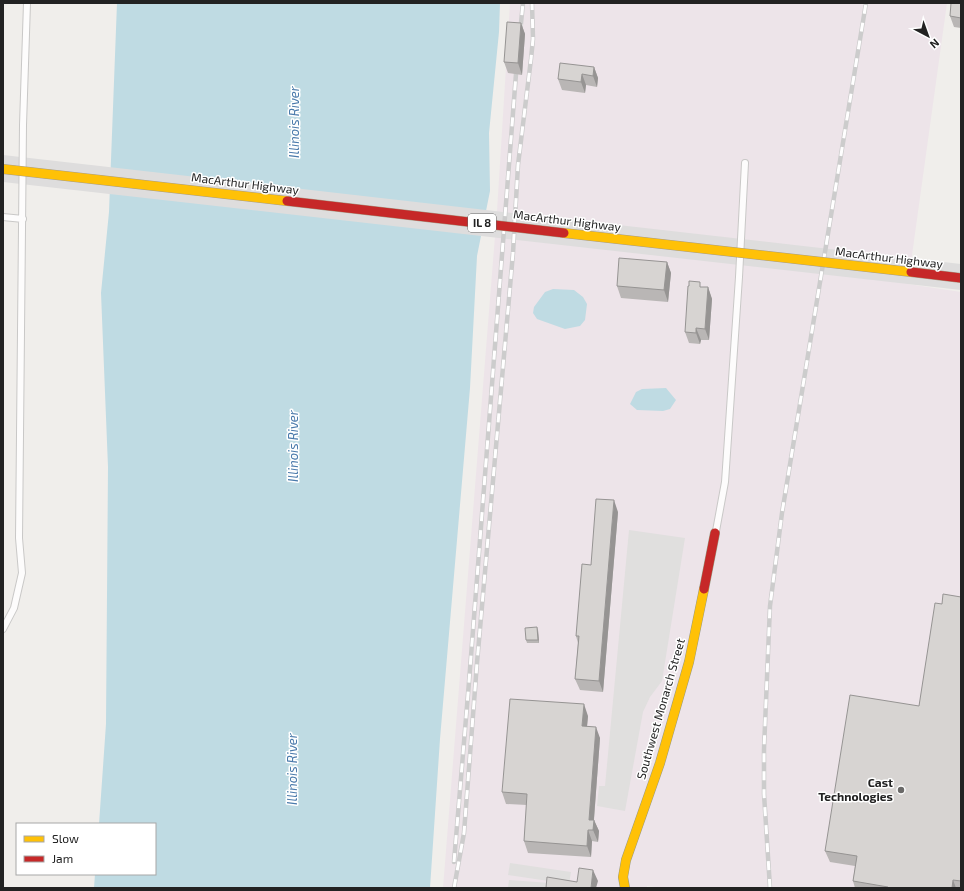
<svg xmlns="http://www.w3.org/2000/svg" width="964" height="891" font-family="'Exo 2',sans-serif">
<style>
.industrial{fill:#ede4e9}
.parking{fill:#e0dfde}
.water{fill:#bfdbe3}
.pier{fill:#dedddd}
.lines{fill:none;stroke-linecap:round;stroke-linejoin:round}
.lane-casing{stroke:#c9c8c7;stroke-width:8}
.slow-casing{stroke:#999a82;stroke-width:10}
.jam-casing{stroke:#999a82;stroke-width:10}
.lane{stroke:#fdfcfc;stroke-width:6}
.slow{stroke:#ffc107;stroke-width:9}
.jam{stroke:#c62828;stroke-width:9}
.rail-casing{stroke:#ccc;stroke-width:4.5}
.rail{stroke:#fff;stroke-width:3;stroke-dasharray:9;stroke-linecap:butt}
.slow-bridge-casing{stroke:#a79c86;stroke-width:10;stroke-linecap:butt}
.jam-bridge-casing{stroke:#a79c86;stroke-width:10;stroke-linecap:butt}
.slow-bridge{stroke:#ffc107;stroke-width:9}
.jam-bridge{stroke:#c62828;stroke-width:9}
.wall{fill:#b9b6b5}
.shaded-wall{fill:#969493}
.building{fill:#d7d4d2;stroke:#969493}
.poi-dot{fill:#6a6968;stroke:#fff;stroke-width:1.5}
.labels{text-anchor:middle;stroke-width:3;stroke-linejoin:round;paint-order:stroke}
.shield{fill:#fff;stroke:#646464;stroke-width:1}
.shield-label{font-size:11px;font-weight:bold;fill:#222}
.street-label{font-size:12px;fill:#222;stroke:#fff}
.poi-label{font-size:12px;font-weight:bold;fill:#222;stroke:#fff;text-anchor:end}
.water-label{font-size:13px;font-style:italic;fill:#4a7aab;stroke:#fff}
</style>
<rect width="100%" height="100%" fill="#f0eeeb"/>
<path class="industrial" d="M510 3H947L908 284 961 292V888H663L647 886V888H443L497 211Z"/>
<path class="parking" d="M629 530 685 538 662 681 650 697 643 712 625 811 597 806 599 786H605Z
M510 863 571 872 569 884 508 875Z
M509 880 550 883 549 888H508Z"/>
<path class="water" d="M117 3H500L499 32 489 133 490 191 477 256 470 388 440 739 430 888H94L95 874H155V824H99L106 724 108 467 101 293 109 212Z
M553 289 574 290 583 297 587 304 585 320 580 326 565 329 537 319 533 313 534 307 545 292Z
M666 388 676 400 670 409 663 411 637 410 630 404 636 392 642 389Z"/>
<path class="pier" d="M3 155 961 264V290L3 182Z"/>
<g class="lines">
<g class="lane-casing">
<path id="lane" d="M3 217 23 219
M716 531 725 482 739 277 745 163
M3 629 14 608 22 573 19 538 23 125 27 3"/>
</g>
<g class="slow-casing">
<path id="slow" d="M625 888 623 877 626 860 660 763 689 662 704 589"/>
</g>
<g class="jam-casing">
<path id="jam" d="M704 589 715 533"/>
</g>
<use href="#lane" class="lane"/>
<use href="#slow" class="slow"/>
<use href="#jam" class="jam"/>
<g class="rail-casing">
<path id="rail" d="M520 33 523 3
M454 862 469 682 516 74
M454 888 464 833 477 663 513 253 518 165 531 59 533 39 532 3
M770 888 764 794V749L770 606 782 513 866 3"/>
</g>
<use href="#rail" class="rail"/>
<g class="slow-bridge-casing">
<path id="slow-bridge" d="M3 169 287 201
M564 233 911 272"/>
</g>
<g class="jam-bridge-casing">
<path id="jam-bridge" d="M287 201 564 233
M911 272 961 278"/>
</g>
<use href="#slow-bridge" class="slow-bridge"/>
<use href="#jam-bridge" class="jam-bridge"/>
</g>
<path class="wall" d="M961 3V28L954 27 950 16Z
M521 23 525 34 522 75 508 73 504 62Z
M594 67 598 78 597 87 586 85 585 93 562 90 558 79Z
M667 262 671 273 668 302 621 298 617 286Z
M702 287H708L712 299 709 340H701L700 344 689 343 685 332Z
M618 512 603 692 580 690 575 679 578 643 576 636 591 565Z
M961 597V888H855L853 881 855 866 830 862 825 851 919 706 942 604Z
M538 630 539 643H527L526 640Z
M588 716 587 726 600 738 594 820 599 831 598 842 592 841 591 857 528 853 524 841 527 805 506 804 502 792Z"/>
<path class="shaded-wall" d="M521 23 525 34 522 75 518 63Z
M594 67 598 78 597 87 593 76Z
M582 74 586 85 585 93 581 82Z
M667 262 671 273 668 302 664 290Z
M708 287 712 299 709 340 705 329Z
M696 328 701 340 700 344 696 333Z
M614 500 618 512 603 692 599 681Z
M537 627 538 630 539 643 538 640Z
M584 704 588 716 586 737 582 726Z
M596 727 600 738 593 831 589 820Z
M594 820 599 831 598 842 593 830Z
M588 830 592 841 591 857 587 846Z
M593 870 598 881 596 888H591Z
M953 880 956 888H952Z"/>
<path class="building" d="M951 3H961V18L950 16Z
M507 22 521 23 518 63 504 62Z
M560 63 594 67 593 76 582 74 581 82 558 79Z
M619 258 667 262 664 290 617 286Z
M689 281 700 282V287H708L705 329 696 328V333L685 332 688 286H689Z
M596 499 614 500 599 681 575 679 579 636H576L582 564 591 565Z
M943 594 961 597V881L953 880 952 888H888V887L853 881 857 856 825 851 850 695 919 706 935 603 942 604Z
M537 627 538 640H526L525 628Z
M510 699 584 704 582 726 596 727 589 820H594L593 830H588L587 846 524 841 527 794 502 792Z
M579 868 593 870 591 888H546L547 877 577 882Z"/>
<circle class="poi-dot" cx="901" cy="790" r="4"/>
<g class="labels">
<rect class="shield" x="468" y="214" width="28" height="18" rx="3"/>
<g class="shield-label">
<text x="482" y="227">IL 8</text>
</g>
<g class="street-label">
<text transform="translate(245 184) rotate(7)" y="4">MacArthur Highway</text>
<text transform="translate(567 221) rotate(7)" y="4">MacArthur Highway</text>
<text transform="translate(889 258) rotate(7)" y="4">MacArthur Highway</text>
<text transform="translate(661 709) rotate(-74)" y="4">Southwest Monarch Street</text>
</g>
<g class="poi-label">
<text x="893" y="787">Cast<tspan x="893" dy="14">Technologies</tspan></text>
</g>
<g class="water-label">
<text transform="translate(294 122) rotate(-90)" y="5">Illinois River</text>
<text transform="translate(293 446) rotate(-90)" y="5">Illinois River</text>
<text transform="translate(292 769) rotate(-90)" y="5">Illinois River</text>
</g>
</g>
<rect width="964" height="891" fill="none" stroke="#222222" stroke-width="8"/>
<rect x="16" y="823" width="140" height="52" fill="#ffffff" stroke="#a7a7a7"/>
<rect x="24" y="836" width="20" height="6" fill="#ffc107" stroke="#a7a7a7"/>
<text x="52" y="843" font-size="12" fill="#222222">Slow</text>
<rect x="24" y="856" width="20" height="6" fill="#c62828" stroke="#a7a7a7"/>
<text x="52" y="863" font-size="12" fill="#222222">Jam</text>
<g transform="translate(928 36) rotate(139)" stroke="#ffffff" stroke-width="3" paint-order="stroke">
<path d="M0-3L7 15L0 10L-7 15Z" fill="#222222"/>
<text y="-6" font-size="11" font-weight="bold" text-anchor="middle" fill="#222222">N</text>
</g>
</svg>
